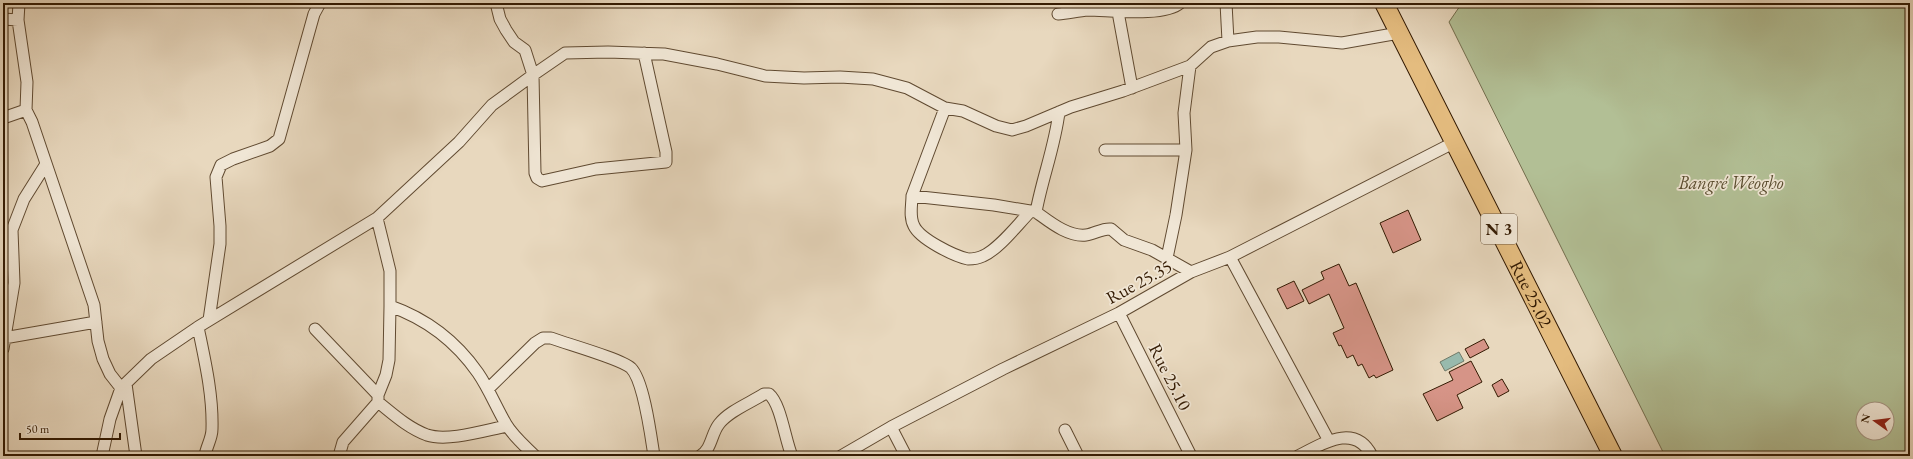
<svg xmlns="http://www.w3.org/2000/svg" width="1913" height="459" font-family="'EB Garamond',serif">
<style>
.green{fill:#b2bf95;stroke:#726c4c;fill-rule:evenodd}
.water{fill:#98baad;stroke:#707a69}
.building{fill:#d69487;stroke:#331a02}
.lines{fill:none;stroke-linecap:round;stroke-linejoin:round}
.minor-casing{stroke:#604a31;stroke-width:13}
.primary-casing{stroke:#331a02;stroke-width:20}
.minor{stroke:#f0e6d5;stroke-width:11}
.primary{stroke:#e4bc7f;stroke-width:18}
.labels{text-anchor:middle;stroke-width:3.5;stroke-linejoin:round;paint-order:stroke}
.shield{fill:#f0e6d5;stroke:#6c5741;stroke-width:1}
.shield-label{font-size:17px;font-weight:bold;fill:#331a02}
.park-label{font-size:18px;font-style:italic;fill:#594c2e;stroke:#f0e6d5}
.street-label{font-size:18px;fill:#331a02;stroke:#f0e6d5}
</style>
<rect width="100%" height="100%" fill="#e8d8be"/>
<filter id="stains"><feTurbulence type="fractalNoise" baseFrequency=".005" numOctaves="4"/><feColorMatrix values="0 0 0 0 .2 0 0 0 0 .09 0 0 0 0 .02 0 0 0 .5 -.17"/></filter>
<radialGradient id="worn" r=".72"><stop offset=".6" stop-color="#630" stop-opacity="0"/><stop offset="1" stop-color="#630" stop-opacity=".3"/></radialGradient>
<path class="green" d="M1462 3H1910V456H1665L1449 22ZM1863 409H1887V433H1863Z"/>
<path class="water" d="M1459 352 1464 361 1445 371 1440 362Z"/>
<path class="building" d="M1408 210 1421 240 1393 253 1380 223Z
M1339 264 1349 286 1356 283 1393 370 1376 378 1374 375 1369 378 1362 364 1358 366 1353 355 1347 358 1341 345 1339 346 1333 333 1344 328 1329 294 1309 304 1302 290 1324 279 1321 272Z
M1294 281 1304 301 1287 309 1277 289Z
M1484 339 1489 348 1470 358 1465 349Z
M1471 361 1482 382 1457 395 1463 408 1437 421 1423 394 1453 380 1449 372Z
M1502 379 1509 391 1498 397 1492 385Z"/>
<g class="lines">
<g class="minor-casing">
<path id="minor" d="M1226 3 1228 41
M1118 12 1132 88
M1058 14C1068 13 1078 11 1088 10 1109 10 1164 17 1180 3
M3 19 18 20 27 82 26 110
M18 20 19 3
M644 53 666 152V162L596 169 542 181 537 178 535 173 533 75 565 53 608 52 664 54 717 64 765 76 804 78 840 77 873 79 907 88 945 108 963 111 996 126 1012 130 1026 126 1071 107 1123 91 1190 66 1211 47 1228 41 1257 37H1279L1342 43 1399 33
M945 108 912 196 994 205 1036 212
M1059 112C1055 146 1042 179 1036 212 1050 222 1068 237 1086 235 1095 234 1102 228 1111 229L1124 240 1152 250 1191 272
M3 118 26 110 32 122 94 305 98 341 103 359 110 374 121 388 151 359 198 327 377 218 459 142 492 105 533 75 525 50 514 42 506 30 500 19 496 3
M1105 150H1186
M912 196C912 205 909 217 914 226 920 239 954 256 968 259 972 259 979 258 983 256 999 249 1018 224 1030 212
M3 237 12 230 24 199 46 164
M1230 257 1329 441
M1167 258 1176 215 1186 150 1184 113 1190 66
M390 306C427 319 455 340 478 373 489 389 496 407 506 424 513 436 525 446 535 456
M1119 313 1191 456
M209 320 220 244V226L216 177 221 165 233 159 270 146 279 139 314 14 320 3
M198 327C205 361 213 395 212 429 212 439 206 447 205 456
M315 329 378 395
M4 338 96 322
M3 349 14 283 12 230
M126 384 136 456
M488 389 535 343 543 338H551C567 344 621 359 631 368 644 381 651 437 654 456
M378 402C393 414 408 428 427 435 448 442 486 430 507 426
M891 427 906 456
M1065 430 1078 456
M102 456 110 419 121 388
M339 456 343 442 378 402V395L386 375 389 360 390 306V271L377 218
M700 456C712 449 711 434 719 424 729 411 750 403 764 394H769C781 404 785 440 792 456
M841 456 891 427 1003 369 1119 313 1191 272 1230 257 1455 142
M1298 456C1322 444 1355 422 1372 456"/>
</g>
<g class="primary-casing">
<g id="primary">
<path id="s1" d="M1384 3 1613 456"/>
</g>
</g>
<use href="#minor" class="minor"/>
<use href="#primary" class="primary"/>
</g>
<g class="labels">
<rect class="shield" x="1481" y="214" width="36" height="30" rx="3"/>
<g class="shield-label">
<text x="1499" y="235">N 3</text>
</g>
<g class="park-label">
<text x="1731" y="189">Bangré Wéogho</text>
</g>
<g class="street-label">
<text transform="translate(1139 282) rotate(-29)" y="6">Rue 25.35</text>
<text dy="6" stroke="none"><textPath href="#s1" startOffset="326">Rue 25.02</textPath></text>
<text transform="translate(1170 377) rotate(63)" y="6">Rue 25.10</text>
</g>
</g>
<rect width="1913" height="459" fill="none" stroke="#e8d8be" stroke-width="16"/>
<rect x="4" y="4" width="1905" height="451" fill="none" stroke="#331a02" stroke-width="2"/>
<rect x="8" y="8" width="1897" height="443" fill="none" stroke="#331a02"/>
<g transform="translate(1875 421) rotate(284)"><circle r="19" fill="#f0e6d5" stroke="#a49481"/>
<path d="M0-3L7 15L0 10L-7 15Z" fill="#8f2418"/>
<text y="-6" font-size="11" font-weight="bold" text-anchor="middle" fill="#331a02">N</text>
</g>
<path d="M20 433v6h100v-6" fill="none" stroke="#331a02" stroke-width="2"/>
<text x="26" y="433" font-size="12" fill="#331a02" stroke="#f0e6d5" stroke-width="3" paint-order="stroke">50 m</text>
<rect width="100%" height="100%" filter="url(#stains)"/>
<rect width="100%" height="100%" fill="url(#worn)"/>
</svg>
